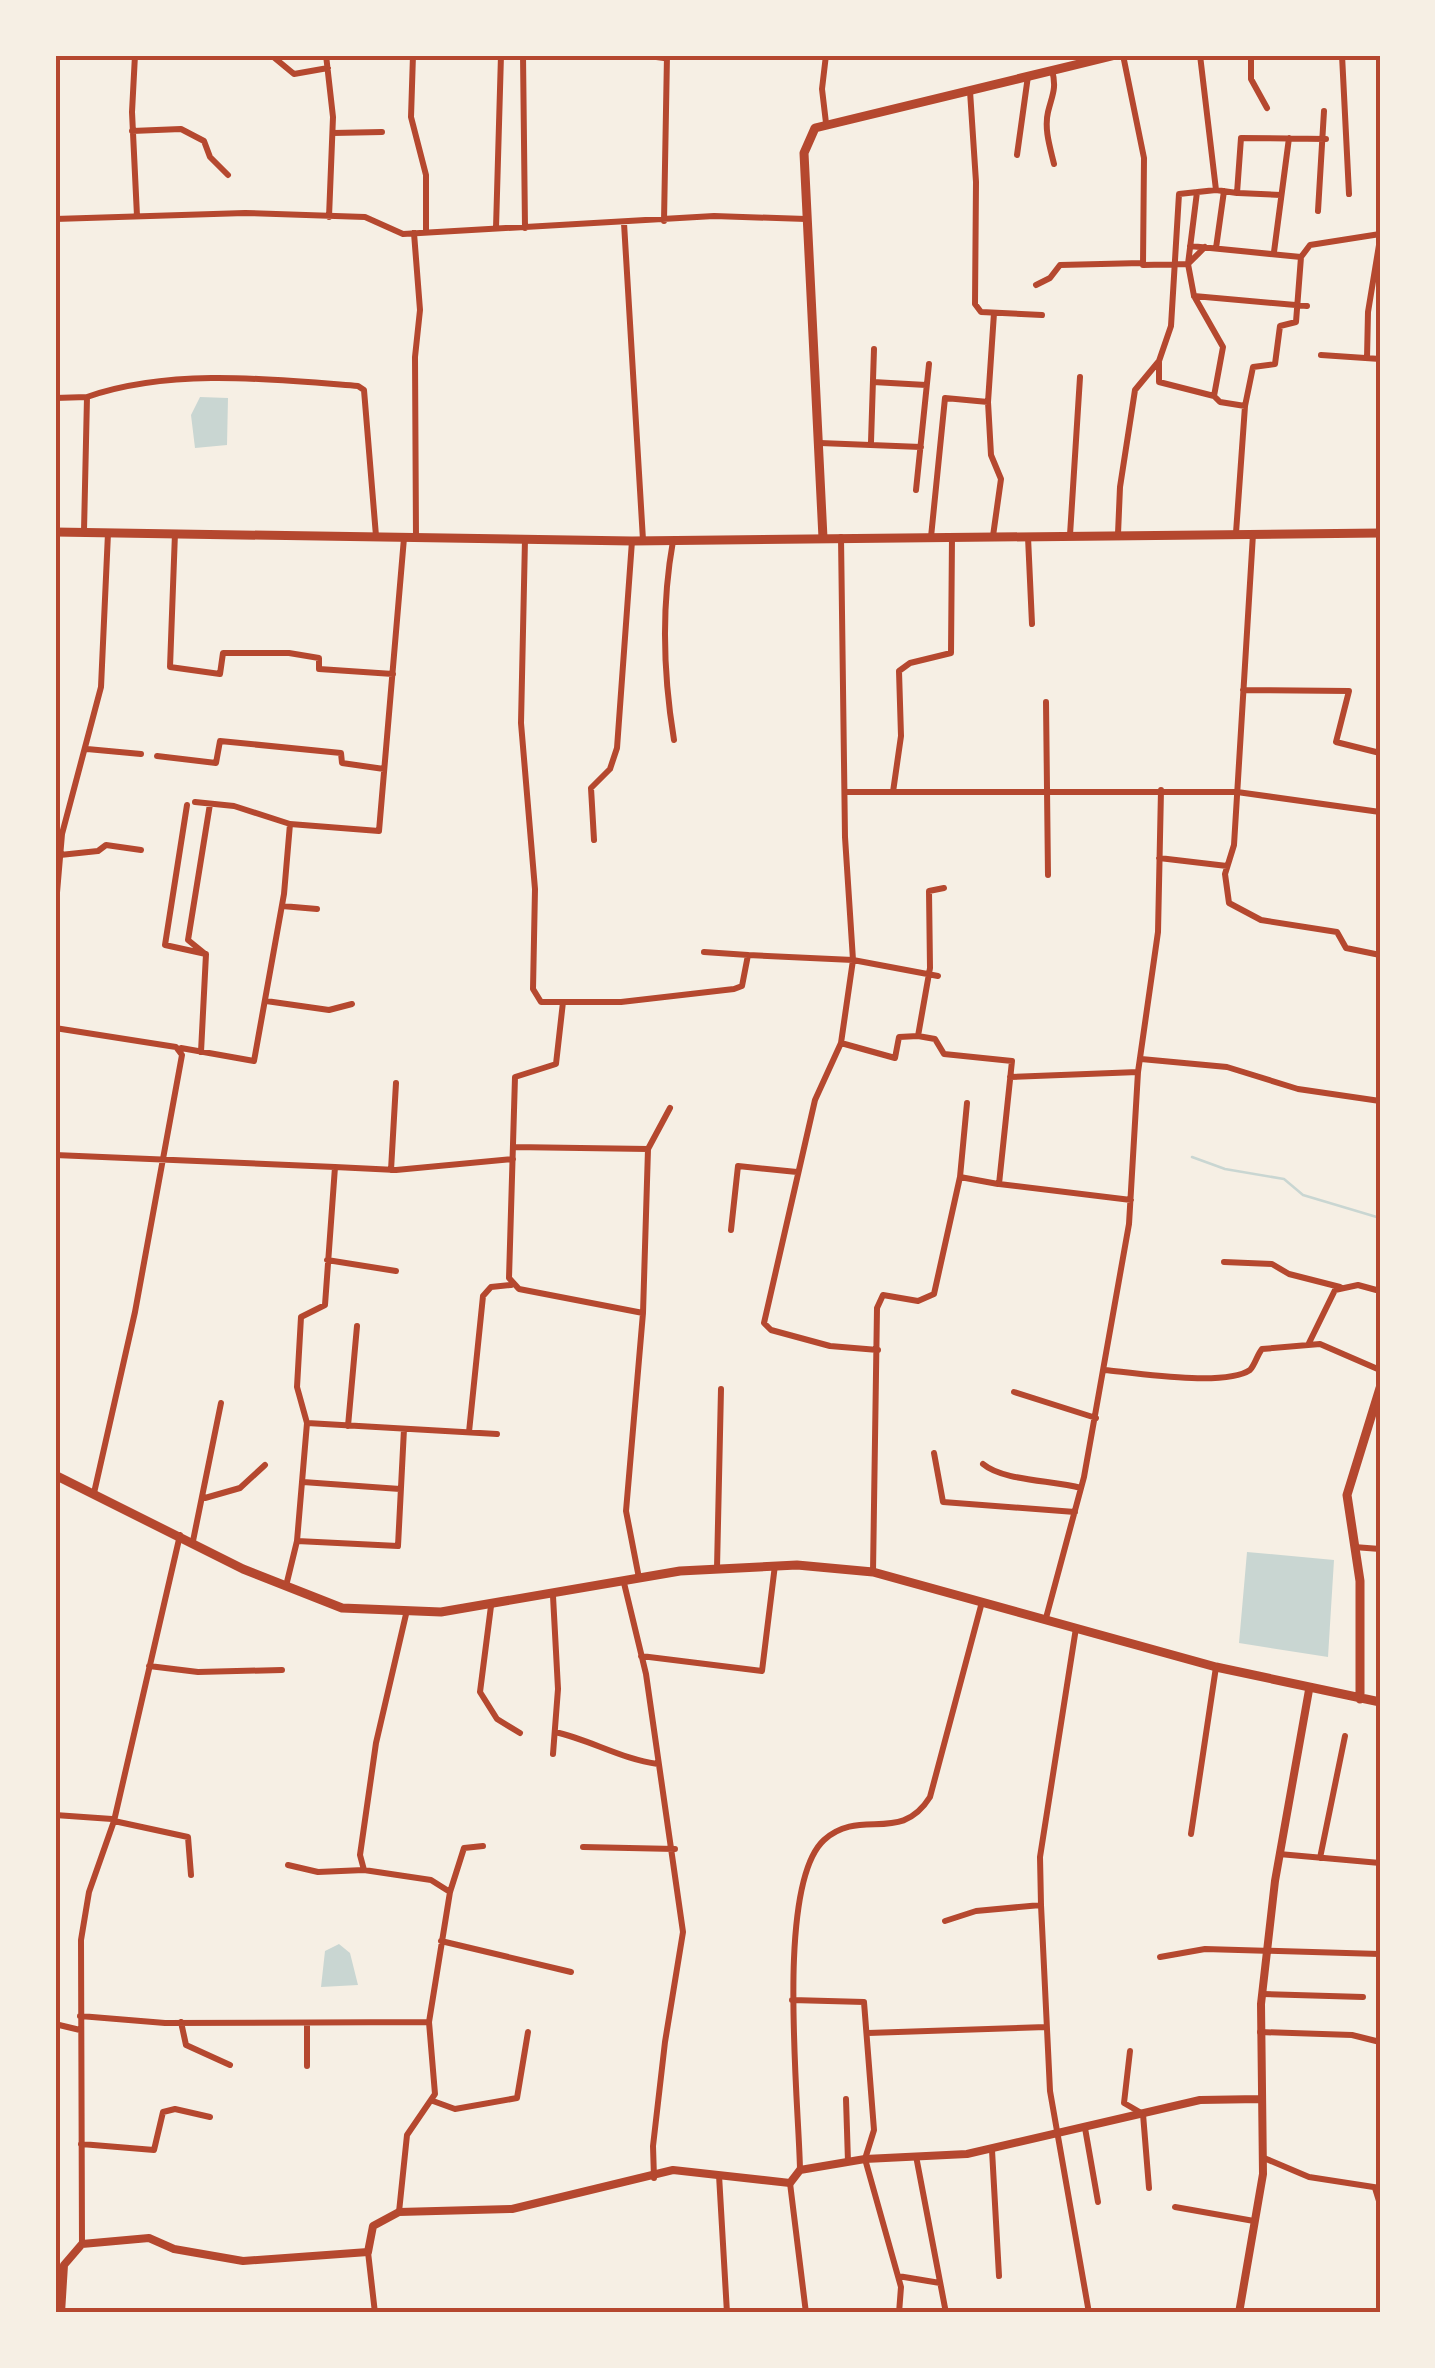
<svg xmlns="http://www.w3.org/2000/svg" width="1435" height="2368" font-family="'Alegreya Sans',sans-serif">
<style>
.water{fill:#c9d6d2}
.lines{fill:none;stroke-linecap:round;stroke-linejoin:round}
.stream{stroke:#c9d6d2;stroke-width:2.5}
.minor{stroke:#b5482f;stroke-width:6}
.tertiary{stroke:#b5482f;stroke-width:8}
.secondary{stroke:#b5482f;stroke-width:9}
.primary{stroke:#b5482f;stroke-width:9}
.neatline{fill:none;stroke:#b5482f;stroke-width:4}
</style>
<rect width="100%" height="100%" fill="#f6efe4"/>
<path class="water" d="M200 397 228 398 227 445 195 448 191 415Z
M1247 1552 1334 1560 1328 1657 1239 1643Z
M339 1944 350 1953 358 1985 321 1987 325 1951Z"/>
<g class="lines">
<path class="stream" d="M1192 1157 1225 1169 1284 1179 1303 1195 1380 1218"/>
<path class="minor" d="M135 55 132 112 137 216
M271 55 294 74 328 68
M326 55 333 117 329 217
M413 55 411 117 426 175V231
M523 55 525 228
M641 55 664 58
M793 55H826
M1123 55 1144 158 1143 265 1188 264 1205 247
M1251 55V79L1267 108
M1342 55 1349 194
M1052 70C1057 89 1052 95 1048 112 1044 129 1050 147 1054 164
M970 91 976 182 975 304 981 312 1042 315
M826 123 822 89 826 55
M132 131 181 129 204 141 210 157 228 175
M333 133 382 132
M1017 155 1028 76
M1216 190 1237 193 1241 138 1326 139
M1197 192 1188 264 1194 296 1223 347 1214 396 1220 402 1245 406 1236 533
M1238 193 1281 195
M1318 211 1324 111
M55 219 245 213 365 217 403 234 714 216 806 219
M664 221 667 55
M624 223 643 540
M496 228 501 55
M414 233 420 310 415 357 416 538
M1190 246 1301 257 1296 322 1280 326 1275 364 1253 367 1245 406
M1216 248 1224 191
M1274 252 1289 138
M1301 257 1310 245 1380 234
M1036 285 1050 278 1060 265 1142 263
M1194 296 1307 306
M1321 355 1380 359
M1367 358 1368 312 1380 239
M1159 362V382L1214 396
M873 382 926 385
M55 398 87 397
M988 402 991 455 1001 479 993 536
M871 442 874 349
M820 443 921 447
M916 490 929 364
M84 531 87 397C170 368 271 379 358 386L364 390 376 536
M175 533 170 667 220 674 223 653H289L319 658V669L393 674
M1118 534 1120 487 1135 390 1159 361 1171 326 1179 194 1216 190 1200 55
M1253 534 1234 845 1225 874 1229 903 1261 920 1337 932 1346 948 1380 955
M1070 535 1080 377
M841 537 845 837 853 960 841 1043 815 1100 764 1323 771 1330 830 1346 878 1350
M931 537 945 398 988 402 994 313
M1028 537 1032 624
M525 539 521 723 535 889 533 989 541 1002H563L556 1064 515 1077 509 1278 519 1289 643 1313 626 1511 639 1578
M673 541C661 608 663 673 674 740
M1243 690 1349 691 1336 742 1380 753
M1046 702 1048 875
M87 749 141 754
M157 756 216 763 220 741 341 753 342 763 384 769
M847 792H1237L1380 812
M893 792 901 736 899 671 910 663 951 653 952 537
M195 802 234 806 290 824
M187 805 165 945 206 954 201 1052
M594 840 591 788 610 769 617 748 632 541
M60 855 98 851 106 845 141 850
M1159 858 1227 866
M944 888 929 891 930 968 918 1036 935 1039 944 1054 1012 1061 999 1184 1131 1200
M282 906 317 909
M55 916 62 834 101 687 108 533
M704 952 748 955
M204 953 188 940 210 804
M266 1001 329 1010 352 1004
M563 1002H621L734 989 742 986 748 955 853 960 938 976
M55 1028 176 1047 182 1055 135 1312 94 1493
M841 1043 895 1058 899 1037 918 1036
M181 1048 254 1061 284 894 290 824 379 831 404 538
M1141 1059 1227 1067 1298 1089 1380 1101
M1010 1077 1138 1072
M513 1147 648 1149
M55 1155 335 1167 325 1305 301 1317 297 1387 307 1423 297 1541 286 1586
M335 1167 396 1170 513 1159
M391 1170 396 1083
M960 1177 998 1184
M731 1230 738 1166 797 1172
M327 1260 396 1271
M1224 1262 1272 1264 1289 1274 1340 1287
M643 1313 648 1149 670 1108
M1309 1343 1335 1290 1358 1285 1380 1291
M1105 1370C1135 1373 1225 1387 1250 1370 1255 1365 1257 1355 1262 1349L1320 1344 1380 1370
M1014 1392 1096 1418
M307 1423 497 1434
M348 1426 357 1326
M469 1432 483 1296 491 1287 511 1285
M934 1453 943 1502 1075 1512
M983 1464C1003 1481 1052 1480 1081 1488
M303 1482 400 1489
M205 1498 240 1488 265 1465
M193 1541 221 1403
M297 1541 398 1546 404 1429
M1354 1547 1380 1549
M717 1568 721 1389
M873 1572 877 1308 883 1295 918 1301 934 1294 960 1177 967 1103
M624 1583 646 1674 683 1932 665 2042 653 2146 654 2178
M553 1596 558 1689 553 1754
M491 1606 480 1692 497 1719 520 1733
M1046 1618 1084 1477 1129 1224 1138 1072 1158 932 1161 790
M1076 1628 1040 1857 1041 1905 1050 2091 1089 2313
M641 1656 762 1671 775 1565
M149 1666 198 1672 282 1670
M555 1732C591 1740 621 1759 658 1764
M55 1815 112 1819
M114 1821 188 1837 191 1875
M1191 1834 1216 1667
M583 1847 675 1849
M1279 1854 1380 1863
M1320 1858 1345 1736
M288 1865 318 1872 364 1870
M450 1892 464 1848 483 1846
M945 1921 976 1911 1041 1905
M441 1941 571 1972
M1160 1957 1205 1949 1380 1954
M1263 1994 1363 1997
M792 2000 864 2002 874 2130 865 2159 901 2287 899 2313
M80 2016 165 2023 429 2022
M181 2022 186 2045 230 2065
M55 2024 80 2030
M307 2024V2066
M1260 2032 1352 2035 1380 2042
M868 2033 1046 2027
M1130 2051 1124 2103 1143 2114 1149 2188
M846 2099 848 2162
M433 2101 455 2109 517 2098 528 2032
M1085 2128 1098 2202
M81 2144 154 2150 163 2112 175 2109 210 2117
M992 2150 999 2276
M916 2156 946 2313
M1264 2158 1309 2177 1380 2188
M800 2170C799 2103 775 1885 824 1840 861 1807 900 1845 930 1797L982 1602
M719 2175 727 2313
M790 2183 806 2313
M1375 2188 1380 2204
M1175 2207 1254 2221
M399 2212 407 2135 435 2094 429 2022 450 1892 431 1880 364 1870 360 1855 376 1743 407 1610
M82 2244 81 1940 89 1892 114 1821 180 1535
M368 2252 375 2313
M898 2276 940 2283"/>
<path class="tertiary" d="M61 2313 64 2265 82 2244 149 2238 174 2249 243 2261 368 2252 373 2226 399 2212 512 2209 673 2170 790 2183 800 2170 865 2159 967 2154 1200 2100 1260 2099
M1239 2313 1263 2174 1261 2004 1275 1881 1309 1690"/>
<path class="secondary" d="M823 538 804 153 815 128 1116 55
M55 1475 243 1569 342 1608 441 1612 680 1571 797 1565 873 1572 1216 1667 1380 1702
M1360 1699V1581L1347 1495 1380 1388"/>
<path class="primary" d="M55 532 632 541 1380 533"/>
</g>
<rect width="1435" height="2368" fill="none" stroke="#f6efe4" stroke-width="115"/>
<rect x="58" y="58" width="1320" height="2252" class="neatline"/>
</svg>
